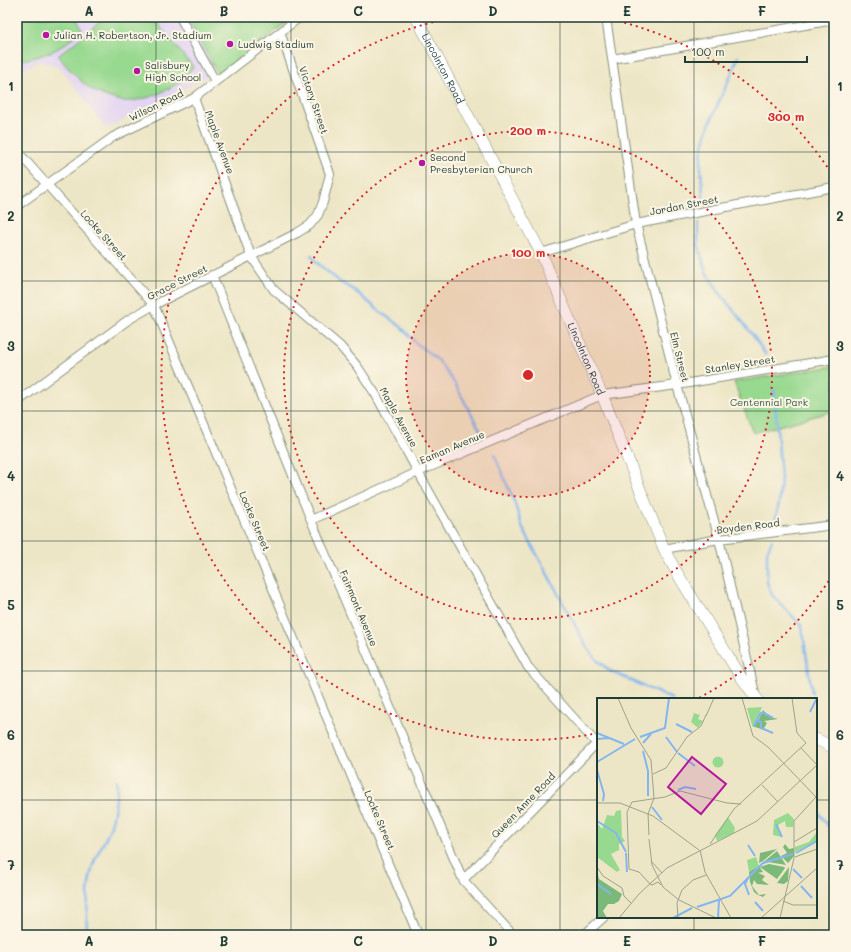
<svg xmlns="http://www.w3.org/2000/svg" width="851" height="952" font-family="Mali,sans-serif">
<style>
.built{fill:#e2d4f3}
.green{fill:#98d990;stroke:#5c8b62}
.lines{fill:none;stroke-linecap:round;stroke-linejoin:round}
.stream{stroke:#83b6f0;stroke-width:2.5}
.minor-casing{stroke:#86927d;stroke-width:10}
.tertiary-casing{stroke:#86927d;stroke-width:12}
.minor{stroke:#fff;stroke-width:8}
.tertiary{stroke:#fff;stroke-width:11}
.grid{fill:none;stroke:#1f3d34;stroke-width:1;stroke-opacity:0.55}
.ring{fill:none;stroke:#d62828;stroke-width:2;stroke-dasharray:2 4}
.poi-dot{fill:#b5179e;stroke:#fcf5e5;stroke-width:1.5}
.labels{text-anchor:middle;stroke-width:4;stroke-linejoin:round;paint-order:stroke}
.poi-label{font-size:10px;fill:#1f3d34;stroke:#fcf5e5;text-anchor:start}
.street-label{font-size:10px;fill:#1f3d34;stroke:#fcf5e5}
.park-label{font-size:10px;fill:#375c46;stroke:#fcf5e5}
.inset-river{fill:none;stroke:#83b6f0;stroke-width:2}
.inset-road{fill:none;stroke:#9ba28c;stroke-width:1}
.view{fill:#b5179e;fill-opacity:0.15;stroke:#b5179e;stroke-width:2}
.inset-edge{fill:none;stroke:#1f3d34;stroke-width:2}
.centre{fill:#d62828;stroke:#fcf5e5;stroke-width:2}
.ring-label{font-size:12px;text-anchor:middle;font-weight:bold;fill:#d62828;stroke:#fcf5e5;stroke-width:4;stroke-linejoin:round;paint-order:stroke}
.neatline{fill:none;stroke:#1f3d34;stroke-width:1.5}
.grid-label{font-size:13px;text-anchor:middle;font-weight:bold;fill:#1f3d34}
</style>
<rect width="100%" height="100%" fill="#fcf5e5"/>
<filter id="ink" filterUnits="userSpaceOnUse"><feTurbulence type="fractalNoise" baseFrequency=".025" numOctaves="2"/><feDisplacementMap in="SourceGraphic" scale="8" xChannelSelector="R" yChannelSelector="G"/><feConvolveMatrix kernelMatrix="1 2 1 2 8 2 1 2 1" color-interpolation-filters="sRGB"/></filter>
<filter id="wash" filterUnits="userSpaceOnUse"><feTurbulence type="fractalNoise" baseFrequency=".012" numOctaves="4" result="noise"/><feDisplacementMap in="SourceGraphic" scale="16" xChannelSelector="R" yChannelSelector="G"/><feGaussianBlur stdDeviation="0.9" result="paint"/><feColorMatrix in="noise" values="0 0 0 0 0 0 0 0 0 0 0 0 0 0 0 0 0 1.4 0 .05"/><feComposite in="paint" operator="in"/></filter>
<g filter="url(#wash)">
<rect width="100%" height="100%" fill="#ede6c6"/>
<path class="built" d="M17 17H277L228 50 205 78 106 129 61 68 40 61 17 73Z"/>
<path class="green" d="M17 17H76L82 30C75 35 69 42 62 46 48 55 33 58 17 61Z
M106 17H152L193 67C190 71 186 75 183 79 169 91 147 100 129 101 118 102 104 96 94 91 82 84 67 67 58 56Z
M187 17H294L218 75Z
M834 366V411L753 433 734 382Z"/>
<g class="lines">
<path class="stream" d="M703 197C703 185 700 172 701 160 704 123 726 92 738 57
M698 223V244L706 272 719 292 752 334 766 355
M311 255 316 262 340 282 354 290 383 314 400 326 416 343 438 360 455 384 481 432
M774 390 781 478 779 503 774 526
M494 454 514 501 522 527 588 649 597 660 610 671 672 699
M772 540 767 552V582L772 595 802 626 812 693
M816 809 834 834
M86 935C88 912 86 887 93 865 97 852 106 841 110 828 115 813 117 796 117 780"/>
</g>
</g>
<g filter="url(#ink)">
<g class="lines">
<g class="minor-casing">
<path id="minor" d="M180 17 215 81
M606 17 636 224 677 385 719 539 755 693
M612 59 834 20
M194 98 251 256 274 290 340 346 357 366 376 395 418 472 528 667 598 745
M17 151 154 305 418 935
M17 206 113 137 194 98 300 17
M541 253 636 224 834 187
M212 275 311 520 463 880 513 935
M17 402 128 320 154 305 297 233 310 225 318 215 323 202 330 174 280 32
M311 520 418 472 602 395 677 385 834 359
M664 549 719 539 834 525
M463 880 596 744
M584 935 604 917"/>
</g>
<g class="tertiary-casing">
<g id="tertiary">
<path id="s1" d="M416 17 541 253 602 395 664 549 677 573 741 677 757 699"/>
<path d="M816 739 834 748"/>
</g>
</g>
<use href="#minor" class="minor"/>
<use href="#tertiary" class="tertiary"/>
</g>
</g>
<path class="grid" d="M156 17V935M291 17V935M426 17V935M560 17V935M694 17V699M17 152H834M17 281H834M17 411H834M17 541H834M17 671H834M17 800H598M816 800H834M694 917V935"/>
<circle cx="528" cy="375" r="122" fill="#d62828" fill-opacity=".12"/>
<g class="ring">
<circle cx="528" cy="375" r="122"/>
<circle cx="528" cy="375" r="244"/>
<path d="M832 576A365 365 0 0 1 697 699M598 733A365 365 0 0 1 455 17M601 17A365 365 0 0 1 832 174"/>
</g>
<g class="poi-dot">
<circle cx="46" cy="35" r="4"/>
<circle cx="230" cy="44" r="4"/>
<circle cx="137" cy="71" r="4"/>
<circle cx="422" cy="163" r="4"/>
</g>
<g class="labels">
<g class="poi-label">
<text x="54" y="39">Julian H. Robertson, Jr. Stadium</text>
<text x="238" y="48">Ludwig Stadium</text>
<text x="145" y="69">Salisbury<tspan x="145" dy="12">High School</tspan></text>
<text x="430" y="161">Second<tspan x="430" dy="12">Presbyterian Church</tspan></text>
</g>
<g class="street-label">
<text dy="4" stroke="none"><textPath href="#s1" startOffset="58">Lincolnton Road</textPath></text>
<text transform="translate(314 100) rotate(71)" y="4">Victory Street</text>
<text transform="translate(156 105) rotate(-26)" y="4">Wilson Road</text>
<text transform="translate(220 142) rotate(70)" y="4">Maple Avenue</text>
<text transform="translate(684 205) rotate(-11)" y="4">Jordan Street</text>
<text transform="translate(104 235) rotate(48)" y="4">Locke Street</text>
<text transform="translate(177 282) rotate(-27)" y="4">Grace Street</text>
<text transform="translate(680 357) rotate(76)" y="4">Elm Street</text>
<text dy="4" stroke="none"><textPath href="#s1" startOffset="382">Lincolnton Road</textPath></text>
<text transform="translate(740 364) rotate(-9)" y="4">Stanley Street</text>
<text transform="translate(399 417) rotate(61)" y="4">Maple Avenue</text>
<text transform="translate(452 447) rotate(-23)" y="4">Eaman Avenue</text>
<text transform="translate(255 521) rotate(67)" y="4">Locke Street</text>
<text transform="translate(748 526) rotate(-7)" y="4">Boyden Road</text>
<text transform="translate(359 608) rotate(67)" y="4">Fairmont Avenue</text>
<text transform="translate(523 805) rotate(-46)" y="4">Queen Anne Road</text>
<text transform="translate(380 820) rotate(67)" y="4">Locke Street</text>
</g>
<g class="park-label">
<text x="769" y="406">Centennial Park</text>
</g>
</g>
<g transform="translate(597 698)">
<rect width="220" height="220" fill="#ede6c6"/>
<path d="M165 9 157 28 155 27 150 10ZM97 15 103 17 101 21 106 23 101 30 94 24ZM115.5 64a5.5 5.5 0 1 1 11 0a5.5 5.5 0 1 1-11 0ZM24 112 25 139 28 143 22 146V152L14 156 23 172 20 174 0 159V125L5 131 10 117 17 118 19 113ZM191 115 197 121 196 129H189L188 123 181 127 185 139 176 137 177 122ZM131 119 138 130 137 135 120 143 118 137ZM220 134V143L198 154V149L212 144ZM159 159 162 168 152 174 150 162Z" fill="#98d990"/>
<path d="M166 12 173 19 181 21 167 23 170 25 167 30 170 33 155 28 161 23ZM188 146 192 151 197 150V158L191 165 184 158 190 155 186 149ZM180 151 166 163 162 165 163 155ZM180 153 189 167 171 164 163 167ZM172 166 187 169 188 170 180 181 163 169ZM162 168 166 174 161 175 168 178 165 182 172 187 160 186 157 182 155 188 162 197 169 196 166 199 161 197 157 194 153 184 152 174ZM192 169 191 183 187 186 180 185ZM1 177 2 181 25 196 22 203 17 206H11L6 213 10 220 0 219Z" fill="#7ab97a"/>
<path class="inset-river" d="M165 14 176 20M213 14 220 0M159 22 164 24V30L176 35M79 26 95 34M157 28 164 14M0 35 27 46M43 39 68 30 72 0M69 39 80 54M0 41 12 40M46 45 54 36M46 53 51 73V98M81 55 98 68M0 64 38 41M0 72 7 96 6 103M81 92 88 89 99 91M55 109 65 122M0 123 19 135 29 154M179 126 185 139M151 147 158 158M29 155 30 174M199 155 220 143M196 171 205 180M151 180 148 186 152 197M0 186 14 196M204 188 215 200M158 204 166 213M100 209 133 198 166 165 196 156M76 220 95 210M121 220 122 202"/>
<path class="inset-road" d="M21 0 34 30 54 62 57 100 51 116 52 137M145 0 156 38 171 49 220 100M109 18 117 0M204 50 220 67M56 76 69 70 90 39 104 28 109 17M165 87 181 104M0 105H23L56 118 102 152M52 141 55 167 66 189 82 202 119 220M197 144 220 130M113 146 137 111 209 45 200 35 195 0M103 152 108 174 134 220M198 159 220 151M54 163 65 175M0 169 6 178 25 190 27 198 34 205M53 186 42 174 32 171 30 114 35 104 68 99 83 93 130 105 144 106M53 186 55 187 61 184 64 187M186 203 196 207H220M22 220 42 196 70 170 160 123 220 67M81 220 80 205 85 192 96 182 109 177M164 220 220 170M183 220 197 160V123L219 99"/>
<path class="view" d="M95 59 129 86 104 116 71 89Z"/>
<rect width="220" height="220" class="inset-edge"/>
</g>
<circle cx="528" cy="375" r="6" class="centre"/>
<g class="ring-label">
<text x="786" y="121">300 m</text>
<text x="528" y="135">200 m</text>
<text x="528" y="257">100 m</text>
</g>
<rect width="851" height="952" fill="none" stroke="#fcf5e5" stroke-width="44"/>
<path d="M685 56v6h122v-6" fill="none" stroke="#1f3d34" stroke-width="2"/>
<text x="691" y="56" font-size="12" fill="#1f3d34" stroke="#fcf5e5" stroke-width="3" paint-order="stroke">100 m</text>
<rect x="22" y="22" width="807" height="908" class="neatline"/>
<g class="grid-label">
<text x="89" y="16">A</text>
<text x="224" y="16">B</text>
<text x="358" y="16">C</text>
<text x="493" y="16">D</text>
<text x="627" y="16">E</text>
<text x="762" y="16">F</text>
<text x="11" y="91">1</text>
<text x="840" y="91">1</text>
<text x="11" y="221">2</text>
<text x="840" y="221">2</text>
<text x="11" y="351">3</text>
<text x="840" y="351">3</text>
<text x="11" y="481">4</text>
<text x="840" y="481">4</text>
<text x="11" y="610">5</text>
<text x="840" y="610">5</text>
<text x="11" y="740">6</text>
<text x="840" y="740">6</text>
<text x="11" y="870">7</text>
<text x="840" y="870">7</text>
<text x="89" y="946">A</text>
<text x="224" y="946">B</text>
<text x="358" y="946">C</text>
<text x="493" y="946">D</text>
<text x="627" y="946">E</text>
<text x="762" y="946">F</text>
</g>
</svg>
